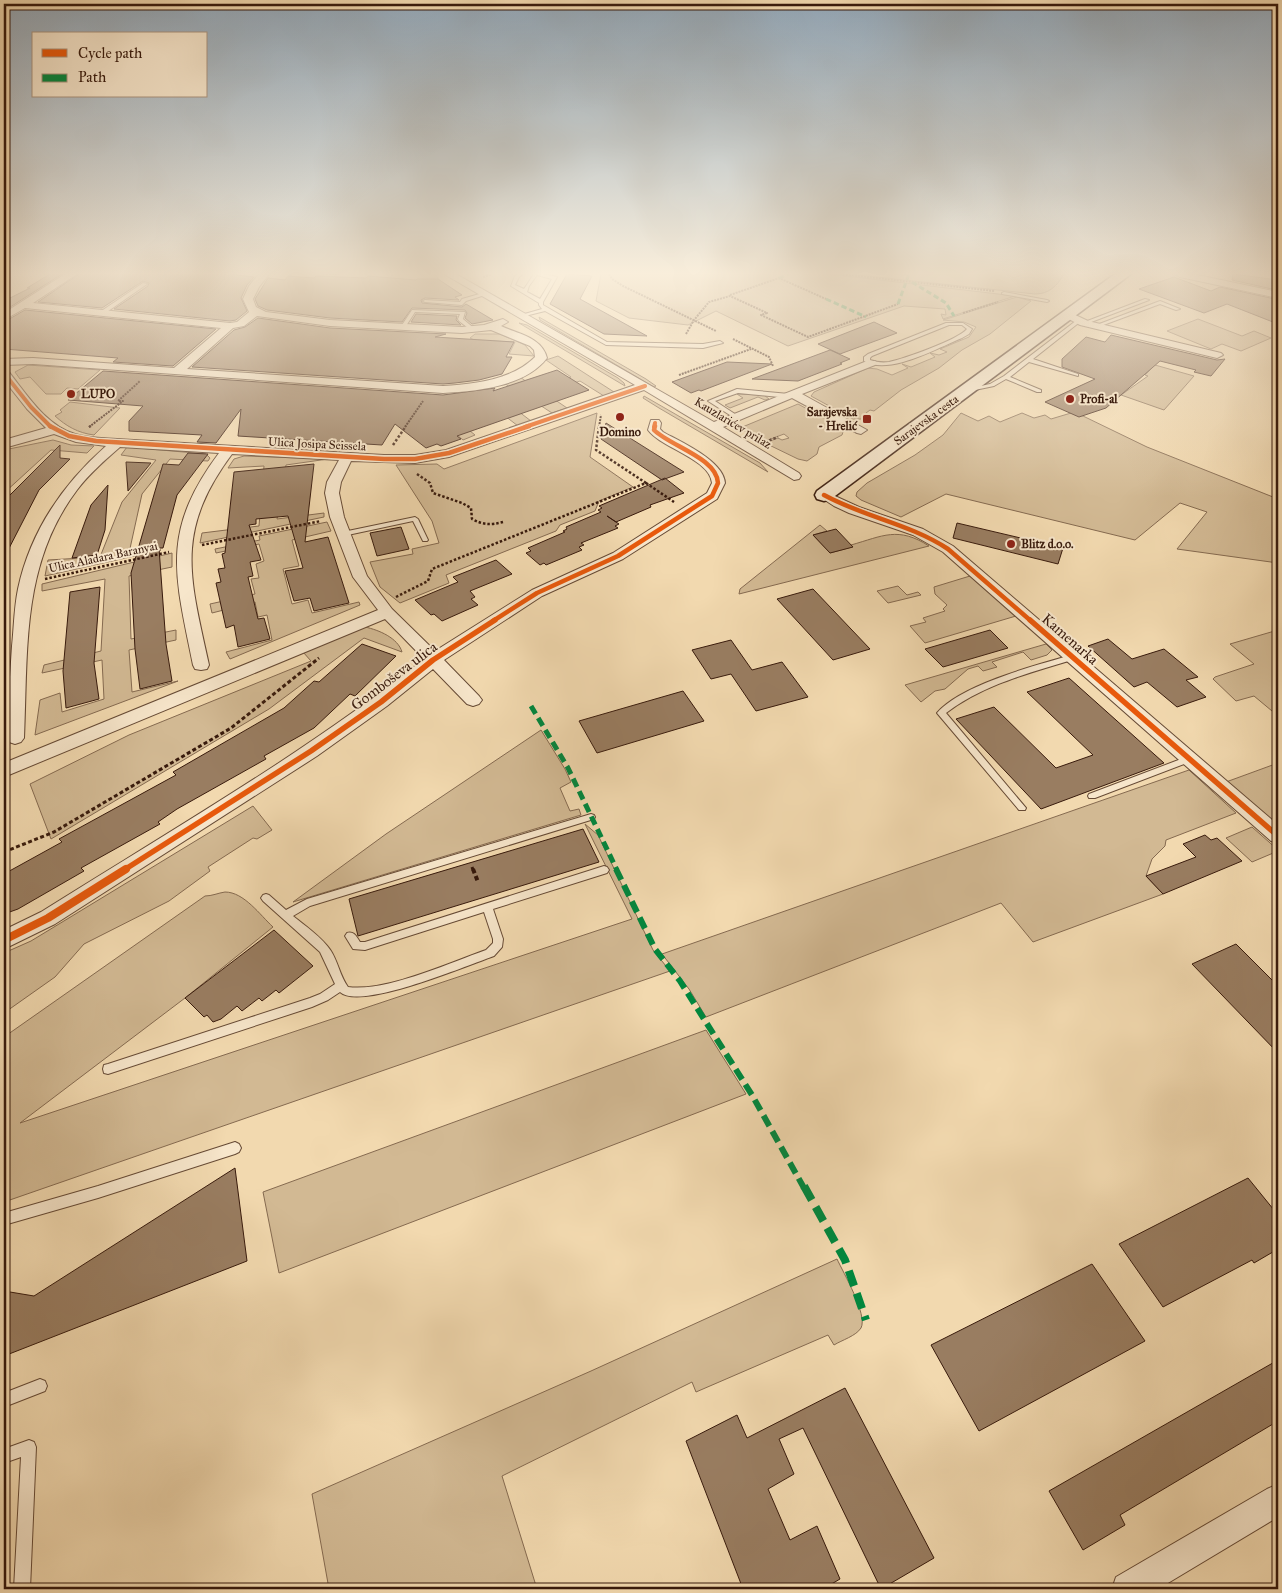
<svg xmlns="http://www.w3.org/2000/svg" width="1282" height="1593" font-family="'IM FELL Great Primer',serif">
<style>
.green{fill:#d2b993;stroke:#856a50}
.building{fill:#997d61;stroke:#381a0c}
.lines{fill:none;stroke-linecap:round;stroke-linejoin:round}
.lane-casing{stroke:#664a35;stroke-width:2}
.street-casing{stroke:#664a35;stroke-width:2}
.secondary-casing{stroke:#381a0c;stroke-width:3}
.path-far3{stroke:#381a0c;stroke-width:2;stroke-dasharray:2 1;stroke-linecap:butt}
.path-far2{stroke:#381a0c;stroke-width:2.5;stroke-dasharray:2.5 2;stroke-linecap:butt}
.path-far1{stroke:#381a0c;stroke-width:3;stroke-dasharray:4 2.5;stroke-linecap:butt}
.path{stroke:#381a0c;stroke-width:4;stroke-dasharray:4.5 3;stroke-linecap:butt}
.lane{fill:#f7e6cb;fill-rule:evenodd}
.street{fill:#f7e6cb;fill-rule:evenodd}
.secondary{fill:#f7e6cb;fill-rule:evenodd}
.quiet-far3{stroke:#00873e;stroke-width:3;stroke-dasharray:5.5 3;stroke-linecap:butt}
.quiet-far2{stroke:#00873e;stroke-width:5;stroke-dasharray:9 5;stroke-linecap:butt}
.quiet-far1{stroke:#00873e;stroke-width:6;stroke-dasharray:12 6;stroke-linecap:butt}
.quiet{stroke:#00873e;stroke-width:8;stroke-dasharray:16 8;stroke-linecap:butt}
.cycleway-far3-casing{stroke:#f7e6cb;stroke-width:5.5}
.cycleway-far2-casing{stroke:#f7e6cb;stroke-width:7}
.cycleway-far1-casing{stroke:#f7e6cb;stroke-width:9}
.cycleway-casing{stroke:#f7e6cb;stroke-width:11}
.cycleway-far3{stroke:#e8590c;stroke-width:4}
.cycleway-far2{stroke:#e8590c;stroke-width:4.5}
.cycleway-far1{stroke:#e8590c;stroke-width:5.5}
.cycleway{stroke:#e8590c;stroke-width:8}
.poi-dot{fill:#8f2418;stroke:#f7e6cb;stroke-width:2}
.labels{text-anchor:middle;stroke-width:4;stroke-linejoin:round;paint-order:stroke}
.far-poi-label{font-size:12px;font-weight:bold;fill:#381a0c;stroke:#f7e6cb;text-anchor:start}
.far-street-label{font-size:12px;fill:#381a0c;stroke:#f7e6cb}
.street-label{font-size:15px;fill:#381a0c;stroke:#f7e6cb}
</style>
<rect width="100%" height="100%" fill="#f2d9af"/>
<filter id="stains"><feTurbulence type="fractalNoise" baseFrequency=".004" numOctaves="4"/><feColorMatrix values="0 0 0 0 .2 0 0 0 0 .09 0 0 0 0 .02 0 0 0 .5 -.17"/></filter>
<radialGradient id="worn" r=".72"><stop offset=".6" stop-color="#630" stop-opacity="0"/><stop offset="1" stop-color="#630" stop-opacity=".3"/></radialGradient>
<path class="green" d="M393 274H435L439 280 376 296Z
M601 274H829L1015 296 943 319 941 314 946 315 945 309 904 306 788 346 716 311 688 325 629 318 596 301Z
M849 274H1007L1014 278 1023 274H1064C1057 286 1049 294 1035 294Z
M1017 297 1031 301 990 334 962 350 939 368 901 390 874 411 870 410 866 413 869 415 862 419H853L811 396 814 392 868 368 877 369 892 375 908 368 902 364 911 367 935 357 930 353 939 355 947 352 940 349 969 337 976 327 964 322 943 320Z
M539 317 646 379 656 386 654 387 540 320Z
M1198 319 1242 336 1254 331 1271 338 1241 351 1222 344 1211 349 1167 331Z
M519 323 527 325 618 378 624 383 625 386Z
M475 334H500L525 345 534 356 509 354 515 342 493 341 488 347 470 338Z
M558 356 614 392 604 396 580 381 545 393 567 408 552 413 529 398 510 405 531 421 518 426 496 409 459 422 475 435 463 440 449 428 455 426 457 419H434L433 407 457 401 465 406 471 404 478 410 521 395 504 383 520 377 537 389 571 377 546 360Z
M28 365 100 370 78 389 67 388 61 394H46L30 377 20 379 15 372Z
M1155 365 1194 376 1164 410 1121 395 1148 376 1145 375Z
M737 394 764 395 769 399 765 400 758 397 730 408 725 405 743 398Z
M644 396 760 463 768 472 659 408 643 398Z
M70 402 120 408 94 435C78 433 66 426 55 416L62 412 60 410Z
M798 404 844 429 842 435 819 447 817 454 807 461 798 459 765 443 778 438 782 440 789 438 784 434 763 442 740 428Z
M597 413 590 457 633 487 599 501 595 511 560 525 556 531 446 575 449 583 400 603 380 587 370 562 413 554 412 549 439 543 432 521 396 465 437 464 444 469Z
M961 413 978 421 989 416 1000 422 1022 413 1034 418 1045 415 1051 419 1071 413 1083 416 1147 447 1278 499V563L1177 549 1207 512 1180 503 1135 540 946 494 901 517 861 500 856 496 857 492 867 483 915 455 943 435Z
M53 440 71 445 94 446 87 453 51 450 4 493V450Z
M127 447 206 454 210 458 208 461 170 459 142 494 129 553 161 550 45 576 48 560 100 557 122 502 156 460 121 455Z
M244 456 328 459 286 465 277 519 324 513V517L200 543 202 533 259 526 264 466 228 468 234 459Z
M327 522 331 531 292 540 299 566 283 569 292 604 308 600 312 613 359 602 360 605 230 659 226 652 272 640 267 615 258 617 255 602 212 613 210 604 255 594 251 579 259 578 256 564 264 561 259 544 216 553 215 549 260 540 259 536Z
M820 525 827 531 813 535 830 553 852 547 851 545C883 536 898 526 929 546L739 594 740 589Z
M172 553V567L129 576 131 639 176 630V640L129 650 132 692 178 681 35 735 40 700 60 693 62 712 104 699 102 660 42 673 44 665 101 651 105 579 42 591V584Z
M970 576 1016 616 925 643 910 626 926 622 923 618 945 611 943 609 947 605 935 594 934 587Z
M898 586 907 595 918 592 921 595 888 603 877 591Z
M365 627C379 630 398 638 402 652L364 638 269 709 51 839 30 784 129 735 311 661 303 652Z
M1278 630V716L1254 696 1236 701 1213 679 1215 677 1254 664 1230 644Z
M1046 644 1052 650 1047 655 1031 660 1023 652 992 662 997 667 983 671 978 666 968 669 945 689 935 691 921 702 905 685Z
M541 730 565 769 571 782 560 788 570 811 579 809 581 815 293 902 386 834Z
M1278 763V828L1226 782Z
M1189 770 1236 813 1166 840 1165 846 1152 859 1146 876 1163 894 1033 942 1001 903 706 1017 689 989 662 954Z
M253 806 272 830 257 839 253 838 208 867 210 871 169 901 84 944 55 977 4 1013V953L31 941Z
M585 824 598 835 653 950 670 971 4 1202V1037L205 896C212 896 218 893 225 892 244 892 260 915 273 927L185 998 20 1123 632 919Z
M1252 827 1278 850V851L1252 862 1226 838Z
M706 1030 746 1094 279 1273 263 1192Z
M837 1259C843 1272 868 1315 861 1328 856 1336 842 1340 834 1345L828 1335 696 1392 692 1382 502 1476 537 1589H329L312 1494 591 1371Z"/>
<path class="building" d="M50 274H62L4 311V301L30 288H27Z
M79 274H229L254 277 247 285 241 298 247 311 236 320 230 321 114 309 148 286 149 283 143 281 102 308 38 302Z
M567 274 592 276 580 299 647 336 604 334 550 304Z
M1233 274 1278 280 1276 290 1232 280Z
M288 276 314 278 316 276 366 278 368 276 416 280 417 279H438L462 295 455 297 459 300 425 298 421 300 422 303 462 307 466 304 493 320 472 324 465 318 467 313 465 310 412 308 402 322 330 318 267 310 258 306 255 299 268 278 285 280Z
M1174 277 1211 291 1220 287 1275 299 1274 305 1278 307V324L1227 304 1204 313 1139 289Z
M25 310 216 329 173 366 113 362 118 358 4 349V322Z
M416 314 457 316 456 320 461 325 411 322Z
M258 318 330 328 446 334 435 337 514 342 506 357H512L502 374 479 380 455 383 443 384 192 367 234 330 245 327Z
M874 322 897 333 840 354 818 344Z
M1111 335 1217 360 1225 359 1211 376 1194 372 1196 370 1160 361 1106 408 1079 417 1045 402 1095 379 1062 367V359L1086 337 1105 342Z
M830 350 850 359 840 363 842 364 798 381 752 379Z
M727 362 772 364 701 391 699 390 691 393 672 382Z
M557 370 589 390 457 436 461 439 441 446 437 444 426 448 395 424 382 445 238 436 241 409 216 443 197 442 202 435 129 431V421L143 406 68 400 103 371 443 395 495 388 493 391Z
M606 423 684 472 662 480 601 439Z
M60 445V458L70 459 39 490 4 558V501Z
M188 453 208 454 177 495 163 548H159L166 644 172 681 140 689 135 649 131 573 163 464 179 465Z
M126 462 151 463 128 491Z
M314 464 305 542 328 537 349 603 314 611 310 598 294 601 285 571 303 568 288 516 256 519V524L249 525 261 560 250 562 253 576 248 577 258 619 264 618 270 639 238 647 234 625 226 628 216 583 221 582 218 569 225 568 222 554 225 553 234 472Z
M665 478 684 493 650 505 651 507 616 522 607 516 619 524 615 526 618 528 581 543 584 545 579 547 582 550 546 565 544 563 540 565 526 553 531 551 528 548 565 532 563 531 567 529 566 527 601 512 598 510 602 508 599 506Z
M108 485 105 530 97 555 72 558 91 505Z
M957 523 1063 548 1058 564 953 538Z
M401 527 409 549 377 556 370 533Z
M836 529 853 547 830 553 813 535Z
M496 560 512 574 470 591 475 597 471 599 478 605 442 621 434 614 431 615 415 600 458 582 453 577Z
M100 587 94 663 99 699 66 708 63 671 70 592Z
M813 589 870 649 833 660 777 599Z
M990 630 1008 648 943 667 925 649Z
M1108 639 1132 659 1164 649 1198 677 1186 680 1206 697 1177 707 1147 682 1134 687 1088 646Z
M731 640 752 670 782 662 808 697 756 711 731 674 711 679 692 650Z
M362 644 396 656 355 696 350 694 314 728 264 756 266 759 177 809 158 822 160 824 81 868 84 871 18 909 4 914V874L62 842 59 839 176 775 173 772 284 708 314 681 319 682Z
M1069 678 1164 763 1041 809 956 719 994 707 1056 768 1093 755 1027 692Z
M683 691 704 721 597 753 579 721Z
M583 829 599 862 358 936 349 899Z
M1205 835 1211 840 1217 838 1242 861 1163 894 1146 876 1196 857 1183 844Z
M274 930 313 966 279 993 276 990 262 1001 259 998 242 1011 237 1006 221 1019 213 1022 207 1015 204 1017 185 998Z
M1236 944 1278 986V1053L1192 964Z
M235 1168 247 1261 4 1356V1291L34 1296Z
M1248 1178 1278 1215V1249L1254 1263 1252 1260 1163 1307 1119 1244Z
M1092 1264 1145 1341 979 1431 931 1345Z
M1278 1360V1421L1120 1515 1125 1525 1083 1550 1049 1491Z
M845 1388 934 1558 881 1589 803 1428 779 1439 794 1474 768 1489 790 1540 817 1526 840 1579 823 1589H743L686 1441 737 1415 747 1438Z"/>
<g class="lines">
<g class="lane-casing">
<path id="lane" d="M518 274H523L519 277 515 285 524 289 534 274H543L557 277 543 302V305L607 342 703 344 720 341 723 343 703 348 606 345 545 311 521 317V315L542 309 539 305V303L511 286 515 276ZM537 275 552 279 540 299 527 292 529 286Z
M143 283 147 284 104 314H100V312Z
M1004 292 1047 300 1049 301 1047 302 1002 294V293Z
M483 293 485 294V295L466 301 462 305 425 302 423 301 425 300 460 302 462 299Z
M1145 299 1149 300 1086 324 1082 323Z
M1160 301 1180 309 1176 310 1160 304 1098 327 1094 326Z
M412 310 465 312 463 319 476 330 472 331 459 321 458 319 460 314 415 312 404 329H400V328Z
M1077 320 1081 321 1033 359 1078 374V376L1029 362 1010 377 1041 390V392H1037L1006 379 994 386 970 391 967 389 990 384 1004 376Z
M946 323H963L972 329 969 334 962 338C937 348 889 376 864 361V357L868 354ZM949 325H962L967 329C958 340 903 359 889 362 882 363 876 362 870 360V358L872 356Z
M737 389 789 394 792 396 789 398 738 393 715 401 738 416V418L736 419 708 401Z
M415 517 418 519 428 540 427 541H423L413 521 343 536 340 534 343 532Z
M1072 655H1075L1076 657 1075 659C1030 673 984 684 946 713L1026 808 1025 810H1019L937 713C961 685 1036 665 1072 655Z
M1189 756 1193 759 1192 761 1095 798H1089L1088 796 1089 794Z
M591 814 594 815 595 817 594 819 310 906 293 916C304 925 323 938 331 951 338 962 340 976 348 987 386 992 449 963 486 950L493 943V939L484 912 365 950 353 949 345 936 347 933C354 931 356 936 360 942H365L604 866 607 867 609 870 607 873 493 909 503 939 502 947 494 956C468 965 360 1011 340 992L328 1000 312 1007 108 1074 104 1073 103 1069 104 1065 108 1064 310 998 320 994 335 984 320 952 263 901 261 898 263 895 266 894 269 895 286 910 307 899Z
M235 1142 239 1144 241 1148 239 1152 235 1154 98 1198 4 1225V1213L98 1186Z
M40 1379 45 1381 47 1386 45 1391 4 1407V1393Z
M29 1440 34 1442 36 1447 30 1589H14L21 1457 4 1463V1449Z"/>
</g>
<g class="street-casing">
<path id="street" d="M65 274H77L33 303 230 323 237 322 249 312 243 299 249 286 259 274H269L259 287 253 299 256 307 266 312 330 320 462 327 484 325 503 319 508 322 501 326C518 334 542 337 547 358 525 387 476 391 443 393L33 364 4 365V359L33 358 174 368 221 328 25 308 4 320V313ZM257 316 330 326 462 333 491 330 530 346 534 350 535 357C512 380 474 384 443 386L187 369 233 328 244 326Z
M444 274H456L714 422 867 361H875L877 363 875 365 802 394 867 430 861 434 857 433 792 398 723 427 799 473 801 476 799 479 794 480 644 390 449 457 415 463 351 461 341 482 339 493 344 517 367 576 392 609 435 651 532 590 613 553 707 493 712 483C710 459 661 448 648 430L651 420H659L661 423 660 429 663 432C681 442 724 461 725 483L717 499 623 559 542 596 444 660 479 696 482 700 479 704 473 706 467 704 433 669 387 706 317 756 55 924 4 949V930L41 912C170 831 304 754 424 659L385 619 4 777V763L378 610 353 577 330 517 325 493 327 482 339 460 232 454C174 532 190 577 209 665L207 669 201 670 195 669 193 665C175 575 160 532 219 453L120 447C105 460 89 474 77 490 21 564 28 650 24 738L21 742 15 744 9 742 6 738C8 707 10 677 12 646 14 628 14 608 18 589 30 532 63 484 106 446L76 442 54 434 4 448V440L46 428 27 409 4 380V370L8 371C26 393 45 425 75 434 88 438 103 438 117 439L384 455H415L446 450 635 385Z
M1175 274H1193L1278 292V298L1180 277Z
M1069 312 1088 321 1221 353 1223 355 1217 358 1080 325 1065 317 1064 315Z
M824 491 859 507 923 529 953 546 1278 825V843L1271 841 943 552 913 535 849 513 834 506 817 495Z
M1278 1484V1517L1158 1589H1112L1116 1577 1267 1489Z"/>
</g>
<g class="secondary-casing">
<path id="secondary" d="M1115 274H1131L831 499 824 501 817 499 815 495 817 491Z"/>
</g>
<path class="path-far3" d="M323 274H339
M609 274 612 279 623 286 716 331
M840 274 994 291
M483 277 490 275 487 274
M730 295 779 278 826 299
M963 313 998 302
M686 334 694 320 709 302 730 296 767 313 761 315 808 337 898 304
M733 339 769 357 773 366
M679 375 751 349
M89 427 123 401H118L140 381
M405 427 423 401
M599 427 601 415"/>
<path class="path-far2" d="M89 427 91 426
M765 442 778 437
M393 445 406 426
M417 474 430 483 433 493 462 503 471 508 472 519C483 525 491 525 503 522
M646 483 674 502
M202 545 321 521
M45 579 169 552
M396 597 428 581 432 569 646 483 596 450 599 426"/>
<path class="path-far1" d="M4 852 54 832 231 728 319 658
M472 867 473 870"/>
<path class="path" d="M473 869 478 882"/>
<use href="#lane" class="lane"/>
<use href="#street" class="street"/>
<use href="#secondary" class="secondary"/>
<path class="quiet-far3" d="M779 278 788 274
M912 282 946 303 954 316
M826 299 866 317
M898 304 909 274"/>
<path class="quiet-far2" d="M531 706 568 768 617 870"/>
<path class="quiet-far1" d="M616 869 655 949 680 981 752 1095 804 1188"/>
<path class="quiet" d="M804 1186 845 1260 866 1320"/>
<g class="cycleway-far3-casing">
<path id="cycleway-far3" d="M4 373 31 407 51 427
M525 427 645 386
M654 427 655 423"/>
</g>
<g class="cycleway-far2-casing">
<path id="cycleway-far2" d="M50 426 69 436 96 441 384 459H415L449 453 529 426
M824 495C864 517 910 524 948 549L1031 621
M493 621 537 593 618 556 712 496 718 483C717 458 670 446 654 430L655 426"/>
</g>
<g class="cycleway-far1-casing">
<path id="cycleway-far1" d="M1030 620 1278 836
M124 870 311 751 381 702 433 660 495 620"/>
</g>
<g class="cycleway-casing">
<path id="cycleway" d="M4 940 48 918 126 869"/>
</g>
<use href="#cycleway-far3" class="cycleway-far3"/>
<use href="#cycleway-far2" class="cycleway-far2"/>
<use href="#cycleway-far1" class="cycleway-far1"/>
<use href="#cycleway" class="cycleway"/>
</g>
<linearGradient id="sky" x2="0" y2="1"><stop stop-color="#93a9bb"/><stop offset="0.55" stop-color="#f9eedb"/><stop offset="1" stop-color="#f9eedb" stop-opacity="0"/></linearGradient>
<rect width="1282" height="497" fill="url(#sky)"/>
<g class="poi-dot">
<circle cx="71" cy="394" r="5"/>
<circle cx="1070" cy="399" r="5"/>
<circle cx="620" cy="417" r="5"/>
<rect x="862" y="414" width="10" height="10" rx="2.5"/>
<circle cx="1011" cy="544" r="5"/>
</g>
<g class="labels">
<g class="far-poi-label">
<text x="81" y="398">LUPO</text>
<text x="1080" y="403">Profi-al</text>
<text x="857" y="416" text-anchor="end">Sarajevska<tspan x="857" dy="14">- Hrelić</tspan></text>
<text x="620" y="436" text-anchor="middle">Domino</text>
<text x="1021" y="548">Blitz d.o.o.</text>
</g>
<g class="far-street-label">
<text transform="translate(926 420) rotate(-36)" y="4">Sarajevska cesta</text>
<text transform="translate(733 423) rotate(31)" y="4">Kauzlarićev prilaz</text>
<text transform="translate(317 444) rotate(3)" y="4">Ulica Josipa Seissela</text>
<text transform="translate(103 557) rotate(-12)" y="4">Ulica Aladara Baranyai</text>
</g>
<g class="street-label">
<text transform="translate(1070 639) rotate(41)" y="5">Kamenarka</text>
<text transform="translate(394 676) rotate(-37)" y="5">Gomboševa ulica</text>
</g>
</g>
<rect width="1282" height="1593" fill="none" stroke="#f2d9af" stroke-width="20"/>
<rect x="5" y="5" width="1272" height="1583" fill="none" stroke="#381a0c" stroke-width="2.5"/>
<rect x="10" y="10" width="1262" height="1573" fill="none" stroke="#381a0c"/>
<rect x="32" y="32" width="175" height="65" fill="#f7e6cb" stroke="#ab947f"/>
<rect x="42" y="49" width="25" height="8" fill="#e8590c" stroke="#ab947f"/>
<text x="78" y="58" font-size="15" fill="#381a0c">Cycle path</text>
<rect x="42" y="74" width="25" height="8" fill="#00873e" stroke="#ab947f"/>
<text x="78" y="82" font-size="15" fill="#381a0c">Path</text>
<rect width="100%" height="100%" filter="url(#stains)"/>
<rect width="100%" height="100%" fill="url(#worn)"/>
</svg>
